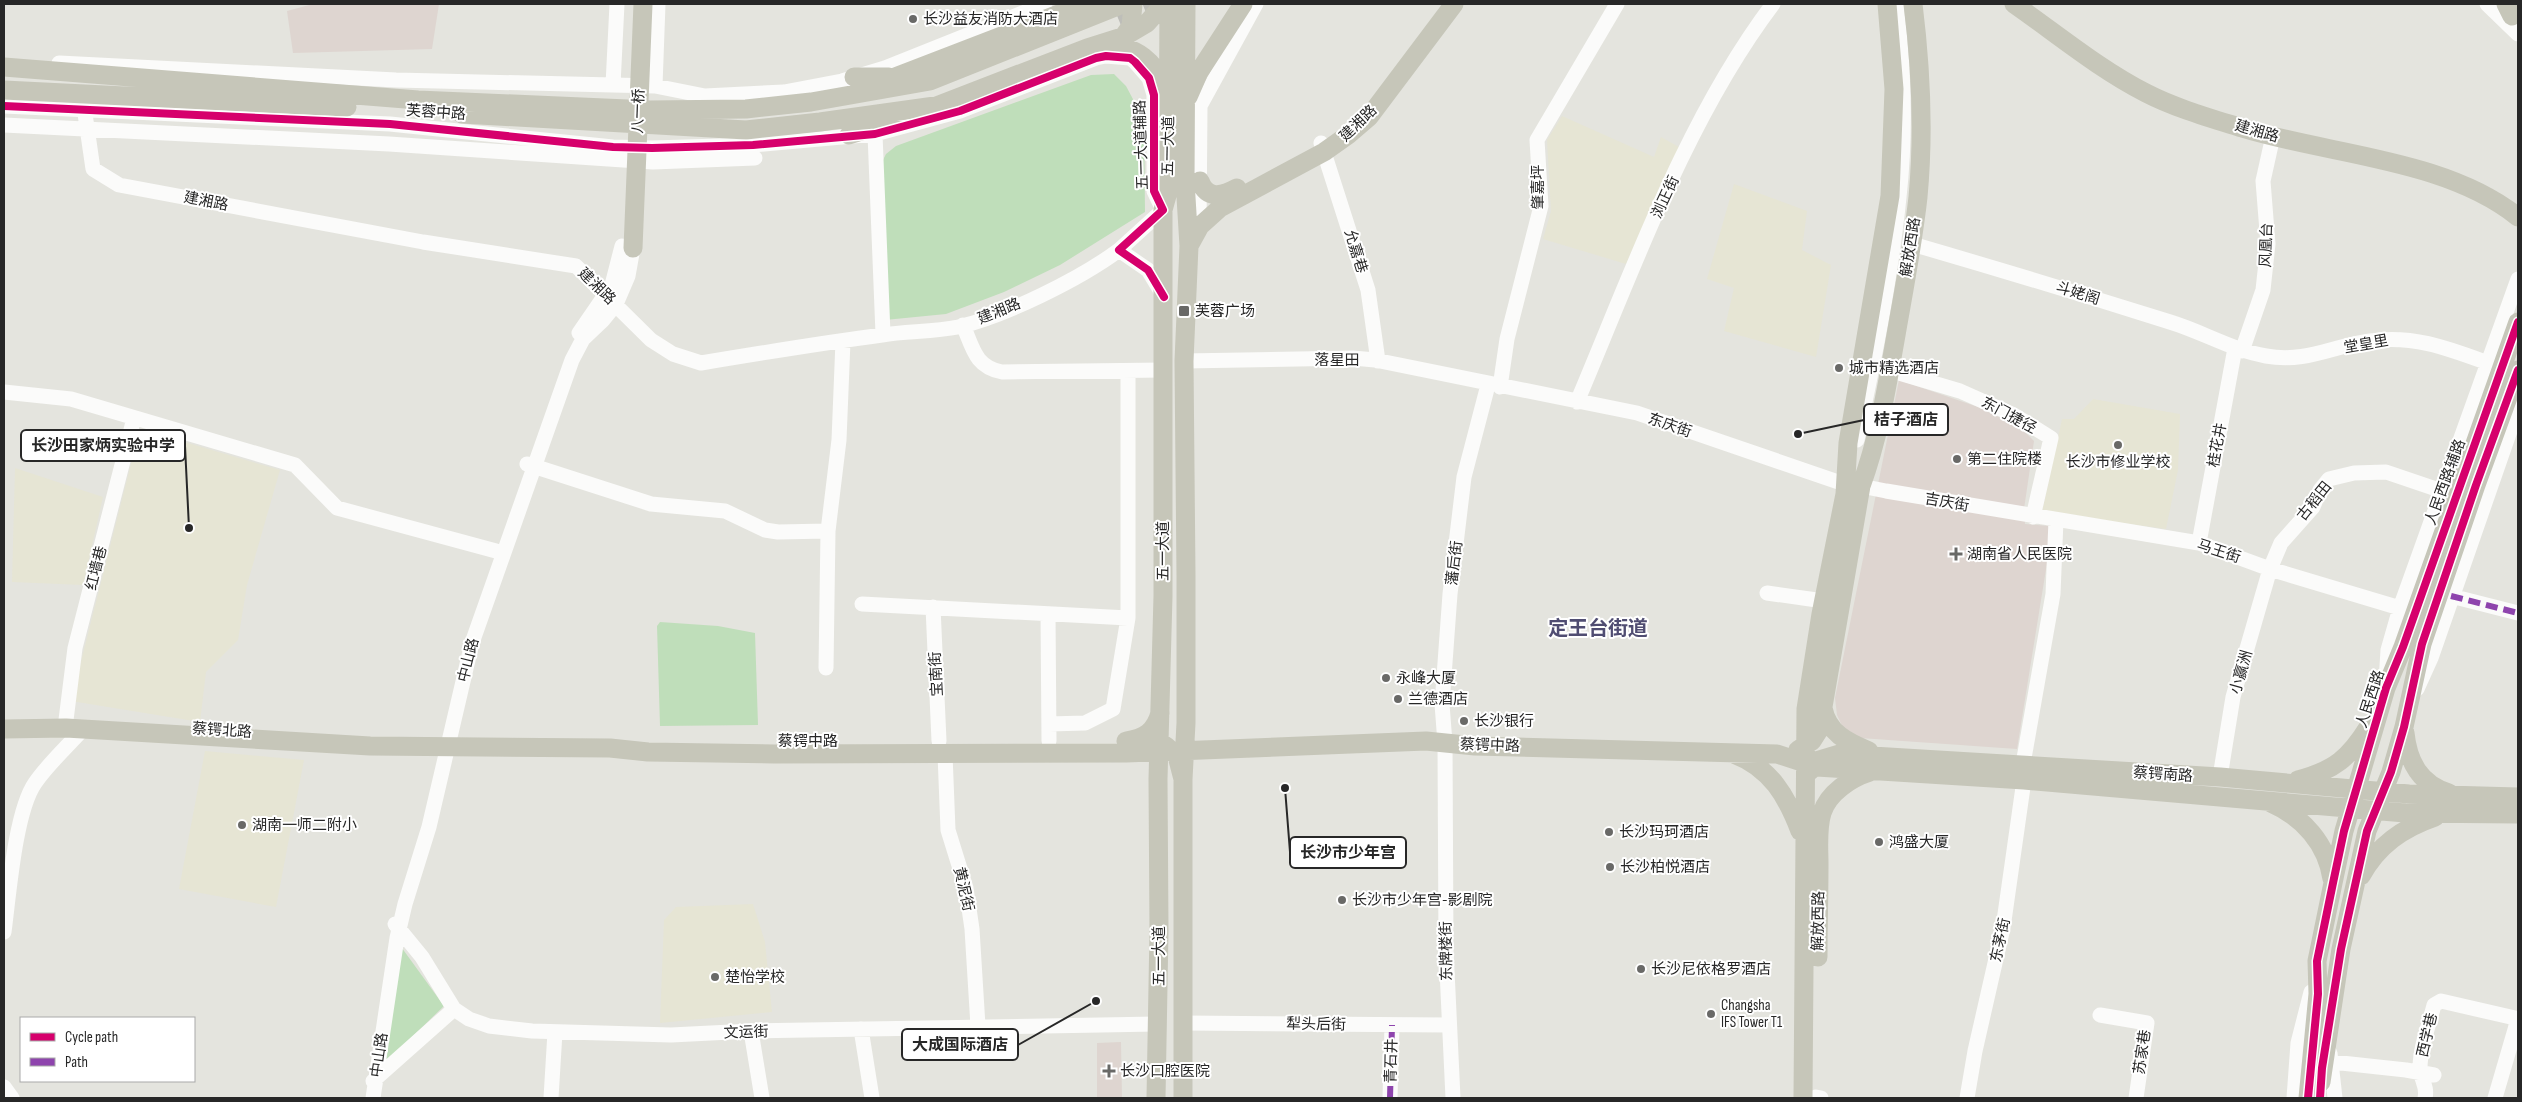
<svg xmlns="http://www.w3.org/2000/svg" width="2522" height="1102" font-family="'Sofia Sans Condensed','Noto Sans SC',sans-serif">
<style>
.education{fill:#e6e5d4}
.medical{fill:#ded5d0}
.green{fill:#bfdeba}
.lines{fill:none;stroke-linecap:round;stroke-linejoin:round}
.major-tunnel{stroke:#bebeb9;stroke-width:19;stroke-dasharray:19 9;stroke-linecap:butt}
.minor{stroke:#fbfbfa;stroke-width:15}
.major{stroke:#c6c6b9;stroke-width:19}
.quiet{stroke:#8e44ad;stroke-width:6;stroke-dasharray:12 6;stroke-linecap:butt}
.cycleway-casing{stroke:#fff;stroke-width:11}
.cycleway{stroke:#d6006c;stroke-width:8}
.poi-dot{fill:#696967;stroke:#fff;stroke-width:2}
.labels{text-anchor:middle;stroke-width:4;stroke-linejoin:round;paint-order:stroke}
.poi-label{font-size:15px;fill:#272727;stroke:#fff;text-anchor:start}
.street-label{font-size:15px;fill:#272727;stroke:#fff}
.district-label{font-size:20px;font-weight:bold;fill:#504d72;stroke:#fff}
.leader{fill:none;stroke:#272727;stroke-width:2}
.callout-dot{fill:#272727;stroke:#fff;stroke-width:2}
.callout{fill:#fff;stroke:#272727;stroke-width:2}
.callout-label{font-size:16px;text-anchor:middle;font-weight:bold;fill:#272727}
</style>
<rect width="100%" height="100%" fill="#e4e4de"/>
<path class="education" d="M1562 116 1654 157 1661 137 1679 147 1626 264 1543 239 1551 211 1547 140Z
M1734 184 1807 211 1802 250 1831 265 1816 357 1724 331 1734 288 1707 279Z
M2093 399 2180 414 2178 470 2166 529 2042 512 2062 419H2074Z
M147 431 280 470 247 585 238 640 206 672 200 722 71 701 139 432Z
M15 468 103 497 83 585 12 582Z
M205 751 304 760 276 907 179 889Z
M753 904 765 942 772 1012 660 1023 664 920 676 907Z"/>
<path class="medical" d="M313 4H439L432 49 293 53 287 11Z
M1899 380 1978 407 2021 428 2034 441 2024 509 2025 524 2048 526 2052 532 2017 749 1860 738 1844 730 1837 715 1835 698Z
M1121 1042 1122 1098H1097V1043Z"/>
<path class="green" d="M1114 74 1126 86 1144 120 1145 212 1060 265 1004 292 946 314 885 320 881 164 886 154 896 146 1091 75Z
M660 622 718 626 755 633 758 725 660 726 657 626Z
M399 944 444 1006 383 1065Z"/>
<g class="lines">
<path class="major-tunnel" d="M1118 18 1153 4"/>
<path class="minor" d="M2487 4 2518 34
M59 63 396 80 655 86 705 96 784 92 842 81 885 68 1045 4
M613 85 617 4
M655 86 658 4
M83 100 93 169 119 185 423 242 576 266 651 340 673 354 701 363C761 353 822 343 882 335 907 331 933 332 958 327 1005 316 1080 279 1119 250
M4 106 390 124 613 147 652 148 753 145 875 134 960 111 1096 58 1106 56 1130 58 1135 62 1149 78 1154 95V191L1163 210 1119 250 1148 270 1163 295
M4 125 389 144 653 162 755 158
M875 134 883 334
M1321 143 1368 290 1378 361
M1199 228 1200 106 1256 4
M1912 244C1998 269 2084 295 2170 322 2203 332 2232 350 2266 356 2307 363 2332 346 2370 341 2414 335 2447 348 2488 363
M963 325C973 348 975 367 1002 372L1164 370
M579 333 612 285 622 246
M2242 351 2263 290 2268 244 2263 181 2273 136
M1184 361 1353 358 1375 360 1637 413 1847 485 1848 477
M1889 370 1960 391 2014 415 2051 438 2033 517
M1500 387 1507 339 1541 206 1537 140 1617 4
M4 392 71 399 295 465 337 508 496 551
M1577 402C1633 270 1686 119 1773 4
M1857 440C1874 360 1891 278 1899 197 1906 134 1904 67 1896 4
M527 464 651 504 725 511 765 530 778 532 828 531
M1863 477 1861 486 1886 491 2199 543 2270 569 2400 608
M2199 543 2235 348
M1767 593 1824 601
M2451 596 2518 613
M862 604 1128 618
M933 607 939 741
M1048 614 1049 741
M826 668 828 531 839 440 843 341
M2386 682 2388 650 2400 608 2518 279
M2417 689 2431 658 2518 408
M66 720 75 648 134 418
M1049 724 1085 723 1113 709 1128 618V371
M945 754 948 830 966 888 972 929 978 1026
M2023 764 2053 594 2056 520
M2220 777 2233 697 2270 569 2281 543 2313 507 2320 490 2329 479 2354 473 2386 472 2442 491
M395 924 422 957 454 1009
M4 932C9 895 15 812 35 783 48 764 67 747 83 729
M2100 1015 2147 1023 2136 1098
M1184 1023 1448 1025
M861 1029 872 1098
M751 1031 762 1098
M2330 1053 2335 1098
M2332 1062 2406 1070 2434 1075
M373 1081 454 1009 469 1019 489 1026 532 1031 671 1035 751 1031 1157 1024
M4 1087 12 1098
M1816 1097 1821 1098
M373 1098 397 938 405 904 429 827 472 643 572 360 583 339 603 320 616 304 628 276 633 248
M551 1098 555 1032
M1390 1098 1392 1025
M1453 1098 1446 949 1445 743 1442 704 1450 594 1464 477 1488 385
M1967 1098 1975 1051 2003 928 2024 780
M2294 1098 2298 1043 2311 992
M2425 1098C2428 1086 2420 1079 2420 1068 2420 1047 2429 1025 2434 1005L2441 1001 2515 1018 2516 1026 2495 1098"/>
<path class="major" d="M2014 4C2057 34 2099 69 2146 93 2175 108 2210 118 2242 128 2330 155 2446 159 2518 217
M2506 4 2512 16
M1123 37 1131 26 1133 4
M1105 45C1137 45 1155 62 1168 90
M4 67 418 100 650 110 746 109 811 102 930 81 1118 6
M854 77H889
M874 85 1085 4
M4 90 347 107
M1188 97 1199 72 1243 4
M931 108 1087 48 1125 36 1147 23 1164 4
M462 114 746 130 820 122 942 105
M849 135 893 121
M1200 181C1207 200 1222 196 1237 188
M1189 246 1200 226 1220 208 1324 152 1348 135 1369 117 1454 4
M633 248 643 4
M1823 708C1828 733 1847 742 1869 751
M4 729 66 728 370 746 610 748 648 752 774 754 1126 753 1426 741 1475 746 1777 754 1817 767 2024 780 2405 813 2518 814
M2405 733C2408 762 2420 784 2449 793
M1126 741C1144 738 1155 732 1160 713
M1166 746 1177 756 1183 779
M1798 750 1812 741 1819 730 1861 486C1879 437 1887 386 1896 335 1904 289 1913 243 1918 197 1924 133 1921 68 1913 4
M1734 754C1771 768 1787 797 1800 831
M1810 771 1819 760 1839 754 2220 777 2409 794 2518 797
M2298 780C2335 770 2349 758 2369 726
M2271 803C2303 817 2327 844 2332 879
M2361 876C2378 845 2403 828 2435 817
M1818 957C1818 926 1819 895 1819 864 1819 848 1817 829 1822 813 1828 793 1851 778 1870 772
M2321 1082 2341 949 2367 831 2391 772 2404 727 2422 644 2476 485 2518 370
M1156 1098 1159 930 1158 779 1163 596V210L1168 192 1169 4
M1183 1098V779L1186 723V576L1184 361 1189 246 1185 181 1186 4
M1803 1098 1806 709 1821 614 1845 494 1848 443 1890 196 1894 89 1887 4
M2308 1098 2318 994 2317 961 2333 883 2344 831 2386 688 2403 647 2518 322"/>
<path class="quiet" d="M2451 596 2518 613
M1390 1098 1392 1025"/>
<g class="cycleway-casing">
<path id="cycleway" d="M4 106 390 124 613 147 652 148 753 145 875 134 960 111 1096 58 1106 56 1130 58 1135 62 1149 78 1154 95V191L1163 210 1119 250 1148 270 1164 297
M2308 1098 2318 994 2317 961 2333 883 2344 831 2386 688 2403 647 2518 322
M2320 1098 2322 1068 2341 949 2367 831 2391 772 2404 727 2422 644 2476 485 2518 370"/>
</g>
<use href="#cycleway" class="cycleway"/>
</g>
<g class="poi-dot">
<circle cx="913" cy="19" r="5"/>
<rect x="1178" y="305" width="12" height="12" rx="2.5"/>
<circle cx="1839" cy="368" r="5"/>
<circle cx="2118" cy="445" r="5"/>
<circle cx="1957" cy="459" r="5"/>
<path d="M1953.5 546.5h5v5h5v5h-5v5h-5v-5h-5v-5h5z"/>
<circle cx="1386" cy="678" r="5"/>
<circle cx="1398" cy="699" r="5"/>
<circle cx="1464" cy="721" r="5"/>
<circle cx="242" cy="825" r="5"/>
<circle cx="1609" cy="832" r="5"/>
<circle cx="1879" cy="842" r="5"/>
<circle cx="1610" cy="867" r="5"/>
<circle cx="1342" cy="900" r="5"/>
<circle cx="1641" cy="969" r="5"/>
<circle cx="715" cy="977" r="5"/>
<circle cx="1711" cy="1014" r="5"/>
<path d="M1106.5 1063.5h5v5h5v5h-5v5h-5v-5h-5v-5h5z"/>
</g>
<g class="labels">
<g class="poi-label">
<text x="923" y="24">长沙益友消防大酒店</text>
<text x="1195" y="316">芙蓉广场</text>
<text x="1849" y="373">城市精选酒店</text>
<text x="1967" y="464">第二住院楼</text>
<text x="2118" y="467" text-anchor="middle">长沙市修业学校</text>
<text x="1967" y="559">湖南省人民医院</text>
<text x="1396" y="683">永峰大厦</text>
<text x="1408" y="704">兰德酒店</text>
<text x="1474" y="726">长沙银行</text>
<text x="252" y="830">湖南一师二附小</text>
<text x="1619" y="837">长沙玛珂酒店</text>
<text x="1889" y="847">鸿盛大厦</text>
<text x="1620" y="872">长沙柏悦酒店</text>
<text x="1352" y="905">长沙市少年宫-影剧院</text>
<text x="1651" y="974">长沙尼依格罗酒店</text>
<text x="725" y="982">楚怡学校</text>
<text x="1721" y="1010">Changsha<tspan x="1721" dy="17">IFS Tower T1</tspan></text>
<text x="1120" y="1076">长沙口腔医院</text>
</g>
<g class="street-label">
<text transform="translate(638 111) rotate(-88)" y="5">八一桥</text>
<text transform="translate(436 112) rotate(4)" y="5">芙蓉中路</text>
<text transform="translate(1358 123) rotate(-44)" y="5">建湘路</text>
<text transform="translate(2257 131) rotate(16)" y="5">建湘路</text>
<text transform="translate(1141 145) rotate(-92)" y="5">五一大道辅路</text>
<text transform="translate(1168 146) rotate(-89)" y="5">五一大道</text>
<text transform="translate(1538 187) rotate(-90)" y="5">肇嘉坪</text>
<text transform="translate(1665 197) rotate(-65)" y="5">浏正街</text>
<text transform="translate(206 201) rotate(11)" y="5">建湘路</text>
<text transform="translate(2266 245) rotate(-88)" y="5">风凰台</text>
<text transform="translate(1910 247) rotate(-81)" y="5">解放西路</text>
<text transform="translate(1356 251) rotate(73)" y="5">允嘉巷</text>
<text transform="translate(597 286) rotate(44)" y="5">建湘路</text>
<text transform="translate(2078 293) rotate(17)" y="5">斗姥阁</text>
<text transform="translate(999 311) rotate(-22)" y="5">建湘路</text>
<text transform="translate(2366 344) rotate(-10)" y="5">堂皇里</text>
<text x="1337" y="365">落星田</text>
<text transform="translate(2009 415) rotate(28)" y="5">东门捷径</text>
<text transform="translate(1670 425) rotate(19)" y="5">东庆街</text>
<text transform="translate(2217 445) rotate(-80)" y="5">桂花井</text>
<text transform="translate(2445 482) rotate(-70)" y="5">人民西路辅路</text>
<text transform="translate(2314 501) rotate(-51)" y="5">古稻田</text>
<text transform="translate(1947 502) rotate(10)" y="5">吉庆街</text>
<text transform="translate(1163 551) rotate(-90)" y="5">五一大道</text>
<text transform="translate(2219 551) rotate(18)" y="5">马王街</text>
<text transform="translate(1454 563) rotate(-83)" y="5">藩后街</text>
<text transform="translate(96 568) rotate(-76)" y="5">红墙巷</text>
<text transform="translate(468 660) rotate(-76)" y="5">中山路</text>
<text transform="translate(2241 672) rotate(-74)" y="5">小赢洲</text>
<text transform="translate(936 674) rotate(-93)" y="5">宝南街</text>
<text transform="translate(2370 699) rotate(-72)" y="5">人民西路</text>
<text transform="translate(222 730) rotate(4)" y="5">蔡锷北路</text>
<text x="808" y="746">蔡锷中路</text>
<text transform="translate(1490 745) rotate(2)" y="5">蔡锷中路</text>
<text transform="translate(2163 774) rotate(4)" y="5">蔡锷南路</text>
<text transform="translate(964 889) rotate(77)" y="5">黄泥街</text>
<text transform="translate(1818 921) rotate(-89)" y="5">解放西路</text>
<text transform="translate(2000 940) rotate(-78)" y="5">东茅街</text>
<text transform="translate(1446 951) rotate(-91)" y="5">东牌楼街</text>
<text transform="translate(1159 956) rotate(-90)" y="5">五一大道</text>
<text transform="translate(1316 1024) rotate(1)" y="5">犁头后街</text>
<text transform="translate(746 1032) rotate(-2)" y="5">文运街</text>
<text transform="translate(2427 1035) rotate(-77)" y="5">西学巷</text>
<text transform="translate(2142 1052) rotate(-82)" y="5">苏家巷</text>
<text transform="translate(379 1055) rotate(-82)" y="5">中山路</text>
<text transform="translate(1391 1061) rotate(-89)" y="5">青石井</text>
</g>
<g class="district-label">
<text x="1598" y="635">定王台街道</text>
</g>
</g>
<path class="leader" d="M1798 434L1864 420M189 528L185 446M1285 788L1290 852M1096 1001L1018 1045"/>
<g class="callout-dot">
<circle cx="1798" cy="434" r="5"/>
<circle cx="189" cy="528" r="5"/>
<circle cx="1285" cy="788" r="5"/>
<circle cx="1096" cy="1001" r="5"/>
</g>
<g class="callout">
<rect x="1864" y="404" width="84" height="31" rx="5"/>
<rect x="21" y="430" width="164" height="31" rx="5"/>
<rect x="1290" y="837" width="116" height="31" rx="5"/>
<rect x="902" y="1029" width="116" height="31" rx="5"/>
</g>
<g class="callout-label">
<text x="1906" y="425">桔子酒店</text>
<text x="103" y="451">长沙田家炳实验中学</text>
<text x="1348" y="858">长沙市少年宫</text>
<text x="960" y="1050">大成国际酒店</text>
</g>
<rect width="2522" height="1102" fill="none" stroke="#272727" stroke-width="10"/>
<rect x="20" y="1017" width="175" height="65" fill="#ffffff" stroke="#a9a9a9"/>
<rect x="30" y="1033" width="25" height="8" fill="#d6006c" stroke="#a9a9a9"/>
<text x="65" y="1042" font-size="15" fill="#272727">Cycle path</text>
<rect x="30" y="1058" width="25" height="8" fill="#8e44ad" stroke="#a9a9a9"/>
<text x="65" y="1067" font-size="15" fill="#272727">Path</text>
</svg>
